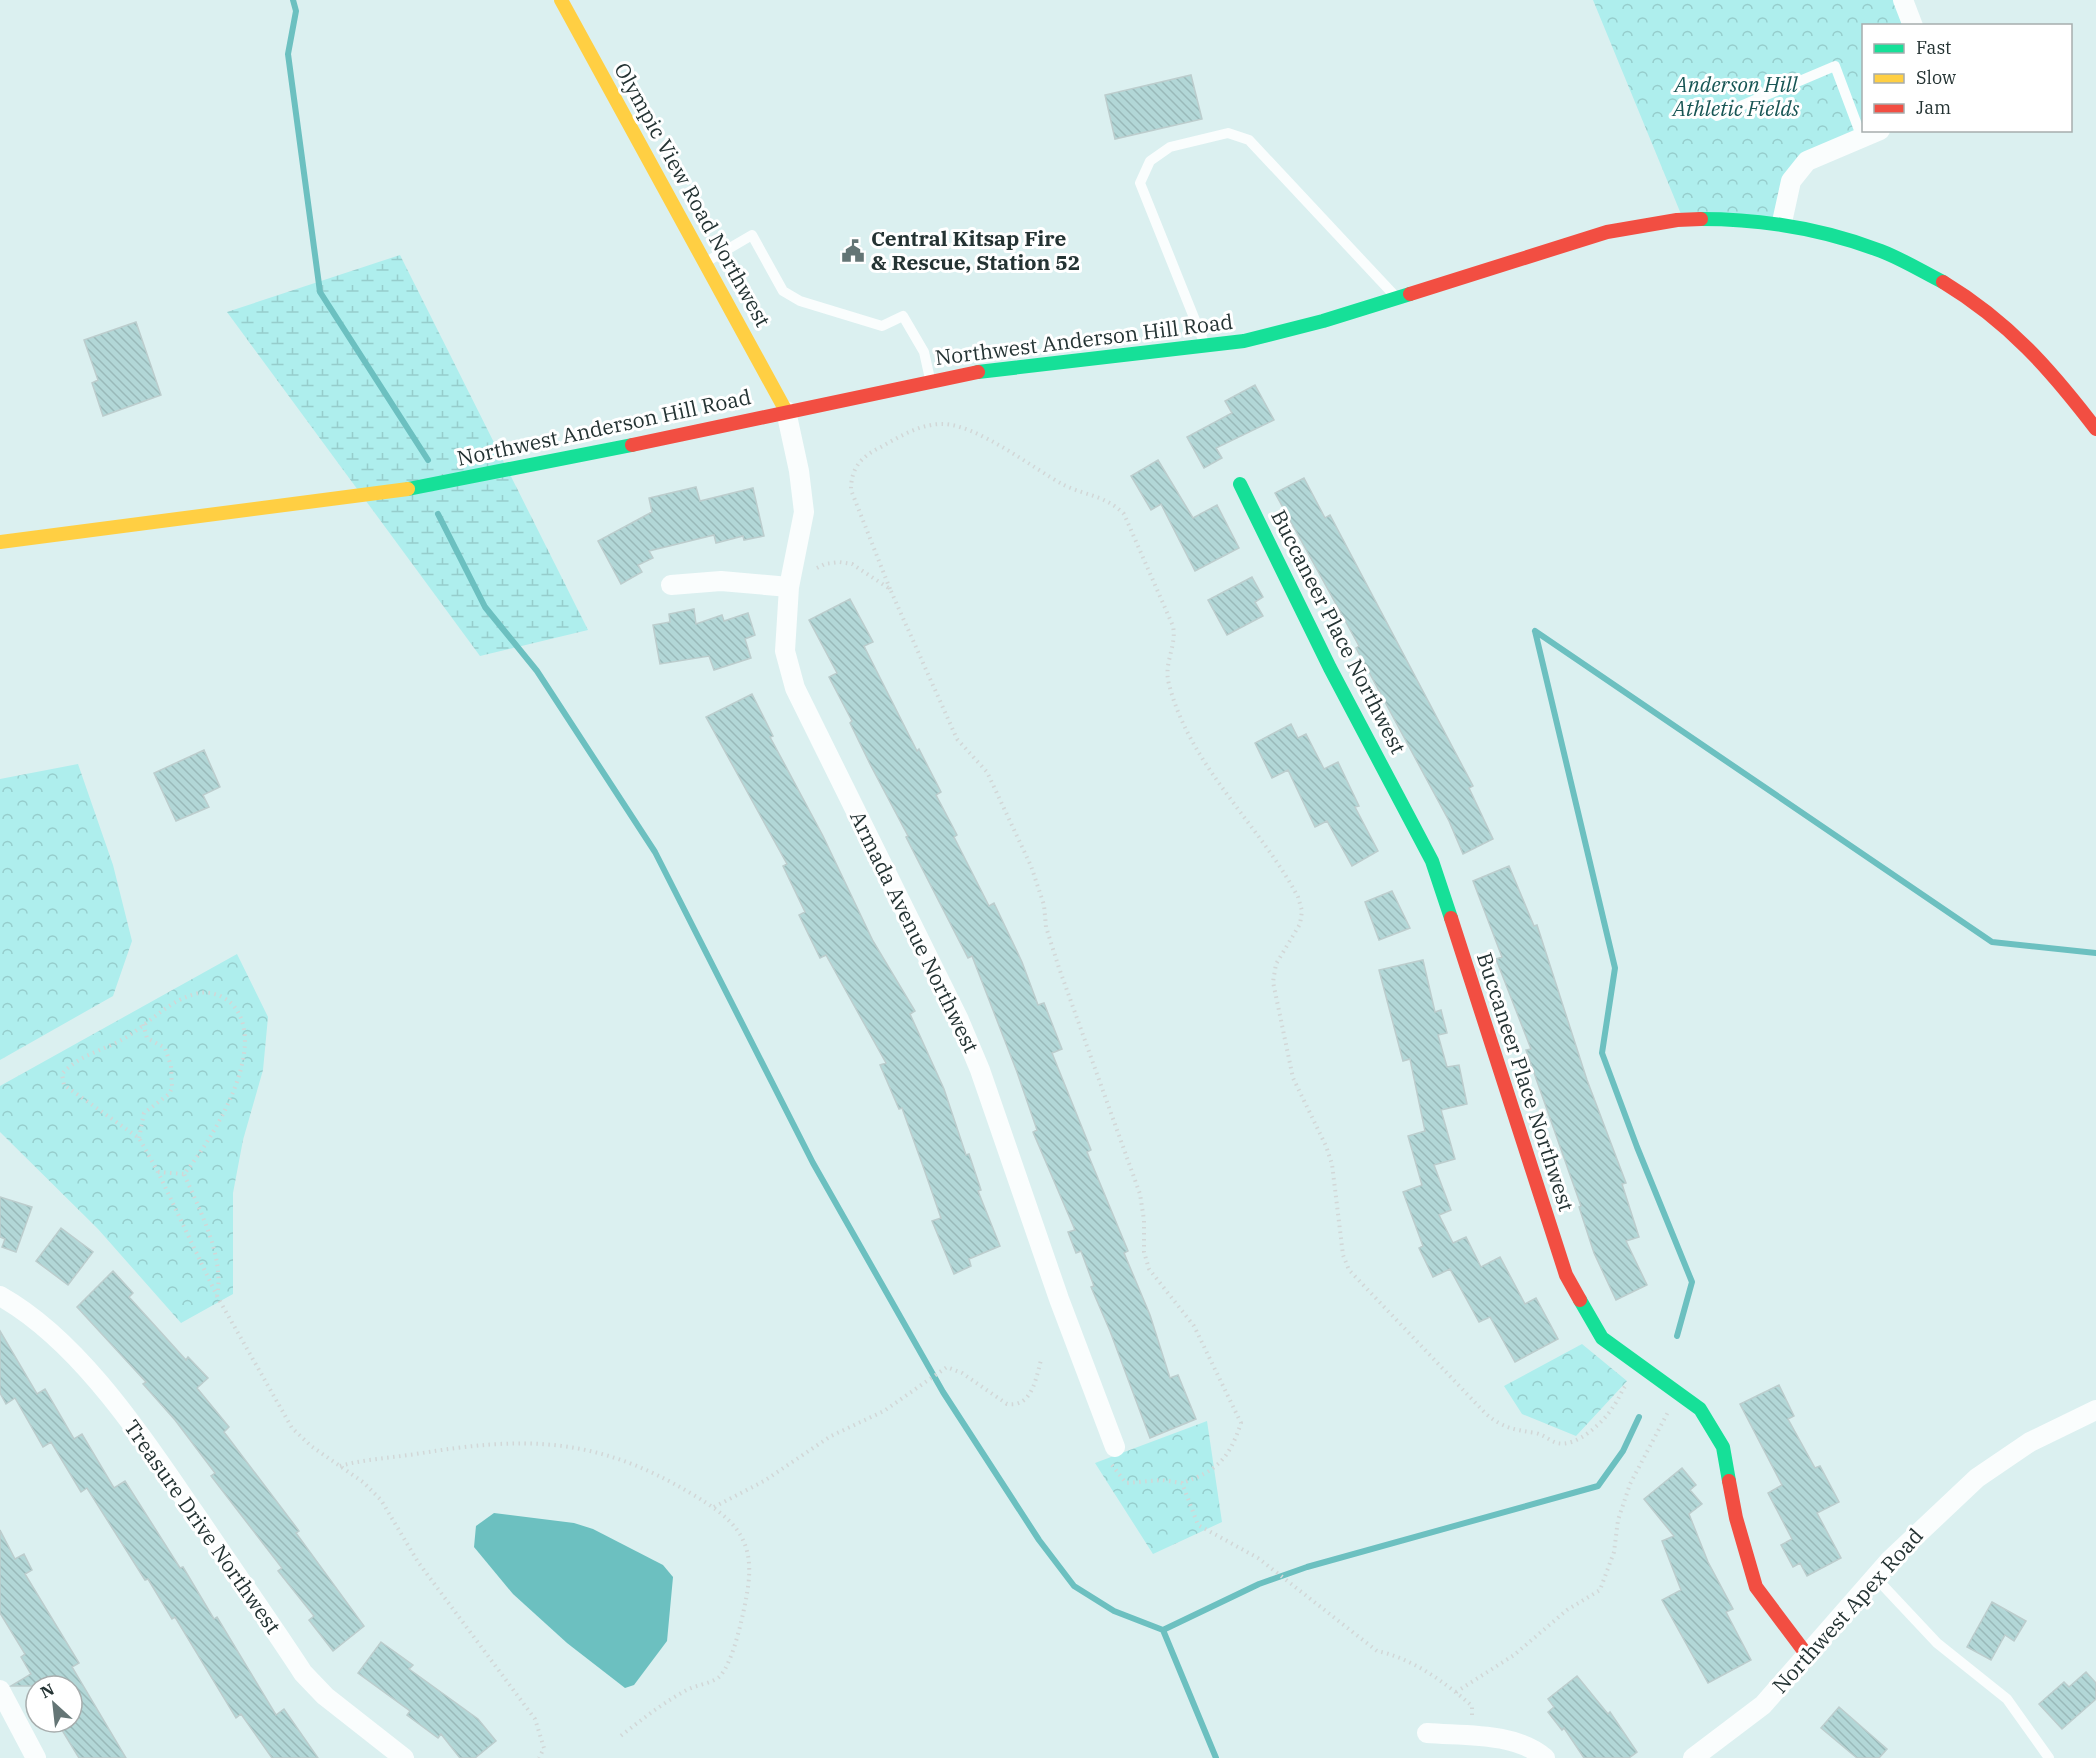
<svg xmlns="http://www.w3.org/2000/svg" width="2096" height="1758" font-family="'IBM Plex Serif',serif">
<style>
.forest{fill:url(#forest-crowns)}
.wetland{fill:url(#wetland-marsh)}
.water{fill:#6cc0c0}
.lines{fill:none;stroke-linecap:round;stroke-linejoin:round}
.stream{stroke:#6cc0c0;stroke-width:6}
.building{fill:url(#building-back-hatch);stroke:#bccdcd;stroke-width:1.5}
.path{stroke:#d2d7d7;stroke-width:4;stroke-dasharray:1.5 4.5;stroke-linecap:butt}
.lane{stroke:#fafdfd;stroke-width:10}
.street{stroke:#fafdfd;stroke-width:20}
.fast{stroke:#16e098;stroke-width:14}
.slow{stroke:#ffcf43;stroke-width:14}
.jam{stroke:#f24e42;stroke-width:14}
.labels{text-anchor:middle;stroke-width:6;stroke-linejoin:round;paint-order:stroke}
.park-label{font-size:21px;font-style:italic;fill:#185655;stroke:#fff}
.street-label{font-size:21px;fill:#243333;stroke:#fff}
.poi-label{font-size:21px;font-weight:bold;fill:#243333;stroke:#fff;text-anchor:start}
</style>
<defs>
<pattern id="forest-crowns" width="20" height="18" patternUnits="userSpaceOnUse" patternTransform="scale(1.5)"><rect width="20" height="18" fill="#aeeeed"/><path d="M2 6a3 3 0 1 1 6 0M12 15a3 3 0 1 1 6 0" fill="none" stroke="#96cdcc"/></pattern>
<pattern id="wetland-marsh" width="20" height="14" patternUnits="userSpaceOnUse" patternTransform="scale(1.5)"><rect width="20" height="14" fill="#aeeeed"/><path d="M1 5h8M5 5V1M11 12h8M15 12V8" fill="none" stroke="#96cdcc"/></pattern>
<pattern id="building-back-hatch" width="6" height="6" patternUnits="userSpaceOnUse" patternTransform="scale(1.5)"><rect width="6" height="6" fill="#b2d7d7"/><path d="M-1 5l2 2M0 0l6 6M5-1l2 2" fill="none" stroke="#99b9b9"/></pattern>
</defs>
<rect width="100%" height="100%" fill="#dbf0f0"/>
<path class="forest" d="M1593 0H1912L1923 25 1864 26V130L1807 161 1782 222 1683 219Z
M78 764 113 865 132 941 113 996 0 1060V779Z
M237 954 268 1017 263 1070 243 1140 233 1193V1294L181 1323 98 1229 0 1132V1086Z
M1582 1344 1627 1381 1576 1436 1522 1414 1504 1386Z
M1207 1421 1222 1522 1153 1554 1095 1463Z"/>
<path class="wetland" d="M400 255 588 630 480 656 227 312Z"/>
<path class="water" d="M494 1513 574 1523 593 1529 663 1565 673 1577 667 1641 634 1685 625 1688 567 1643 513 1594 474 1547 476 1526Z"/>
<g class="lines">
<path class="stream" d="M293 0 296 11 288 54 320 292 428 460
M438 514 485 607 537 671 655 852 813 1163 943 1392 1039 1540 1074 1586 1114 1611 1163 1630 1216 1758
M1535 631 1615 968 1602 1053 1637 1147 1692 1282 1677 1336
M1535 631 1992 942 2096 953
M1163 1630 1259 1584 1307 1567 1598 1486 1623 1451 1639 1417"/>
</g>
<path class="building" d="M1191 75 1202 119 1115 139 1105 95Z
M136 322 161 395 103 416 92 383 98 380 84 340Z
M1255 385 1274 420 1216 448 1222 458 1204 468 1187 437 1232 413 1225 401Z
M1158 460 1193 518 1217 505 1239 548 1195 571 1161 504 1151 510 1131 476Z
M1304 478 1325 518 1330 515 1473 786 1469 788 1493 839 1463 854 1449 821 1356 648 1359 646 1275 493Z
M696 487 700 501 753 488 764 536 744 540 743 536 716 543 714 535 649 551 653 558 638 565 642 572 621 584 598 541 652 512 649 498Z
M1252 577 1263 597 1255 602 1263 616 1227 635 1208 600Z
M850 599 873 642 864 646 917 751 919 749 941 792 936 795 957 835 954 837 989 906 994 903 1022 962 1038 1005 1044 1003 1062 1049 1052 1053 1091 1150 1087 1152 1128 1251 1124 1253 1150 1315 1170 1378 1178 1375 1196 1419 1150 1438 1110 1331 1091 1287 1094 1286 1081 1251 1076 1253 1068 1232 1075 1230 1033 1132 1037 1130 1017 1072 972 956 968 958 906 837 908 836 871 766 850 723 852 721 829 677 837 673 809 620Z
M694 609 696 624 722 615 724 621 748 613 755 635 745 639 751 658 714 670 709 656 660 664 653 625 670 622 669 614Z
M752 694 773 736 770 737 823 836 873 941 915 1011 910 1014 944 1089 966 1155 969 1154 981 1190 978 1191 1000 1246 969 1259 971 1266 954 1274 932 1221 941 1218 924 1169 902 1108 899 1109 880 1065 886 1063 826 955 820 958 799 915 805 912 783 866 787 864 706 717Z
M1291 724 1298 738 1306 734 1324 769 1338 762 1359 806 1355 807 1378 851 1352 866 1327 821 1315 827 1288 770 1272 778 1255 743Z
M204 750 220 787 203 795 209 807 176 821 154 773Z
M1509 866 1534 926 1537 925 1587 1080 1626 1183 1622 1184 1639 1237 1626 1241 1647 1285 1616 1300 1594 1253 1579 1207 1581 1206 1526 1050 1531 1049 1496 959 1502 957 1473 881Z
M1392 891 1410 928 1379 940 1365 902Z
M1423 960 1435 1012 1441 1010 1447 1033 1438 1035 1447 1067 1459 1065 1467 1104 1441 1110 1455 1159 1434 1165 1451 1210 1439 1215 1453 1243 1466 1237 1481 1267 1500 1257 1525 1304 1536 1298 1558 1339 1515 1362 1490 1317 1479 1322 1450 1269 1433 1277 1419 1248 1423 1246 1403 1192 1422 1185 1408 1136 1425 1131 1410 1059 1403 1061 1379 970Z
M0 1197 32 1207 16 1252 2 1247 5 1239 0 1237Z
M61 1228 93 1252 68 1285 36 1261Z
M113 1271 133 1293 129 1297 186 1360 188 1357 208 1378 197 1388 229 1427 224 1432 299 1531 296 1533 364 1626 333 1651 309 1620 314 1616 278 1571 282 1568 211 1476 215 1473 175 1420 143 1384 146 1382 77 1307Z
M0 1331 37 1394 45 1389 74 1439 82 1434 114 1488 125 1481 180 1568 183 1567 214 1619 217 1617 276 1715 284 1709 318 1758H272L241 1714 236 1718 175 1617 172 1619 148 1579 145 1580 87 1488 81 1492 51 1442 43 1447 15 1398 6 1404 0 1393Z
M1779 1385 1794 1416 1788 1419 1815 1468 1820 1466 1839 1502 1817 1513 1841 1558 1807 1576 1800 1563 1793 1567 1781 1545 1792 1539 1768 1493 1782 1485 1740 1404Z
M1682 1468 1696 1485 1690 1490 1702 1504 1689 1514 1708 1562 1733 1609 1726 1612 1751 1660 1708 1683 1662 1600 1681 1590 1662 1541 1674 1536 1644 1499Z
M0 1530 15 1559 24 1554 32 1570 25 1574 79 1663 72 1667 126 1758H79L57 1722H72V1686H11L31 1674 21 1657 25 1654 0 1613Z
M1992 1602 2026 1621 2014 1641 2005 1635 1991 1660 1967 1647Z
M381 1642 413 1665 409 1669 478 1719 496 1741 475 1758H460L441 1734 438 1738 407 1715 410 1711 358 1673Z
M2086 1672 2096 1683V1699L2062 1729 2039 1704 2064 1682 2069 1687Z
M1577 1676 1608 1714 1610 1712 1637 1752 1629 1758H1584L1564 1728 1562 1730 1548 1712 1554 1707 1548 1699Z
M1839 1707 1887 1749 1879 1758H1857L1821 1728Z"/>
<g class="lines">
<path class="path" d="M817 568 825 564 839 562 852 564 890 589 957 739 987 772 1031 866 1044 905 1046 927 1059 968 1140 1194 1144 1220V1252L1149 1269 1194 1326 1241 1423C1229 1459 1217 1471 1182 1483
M890 589 851 490C851 468 861 457 879 448 899 437 919 424 942 424 977 424 1032 468 1064 485 1086 496 1105 495 1124 514L1173 626C1177 647 1163 663 1169 684 1189 765 1260 825 1298 897L1302 911 1300 924 1276 964 1273 982 1293 1078 1326 1146 1332 1164 1343 1255 1349 1270 1486 1414C1503 1428 1515 1430 1536 1433 1544 1435 1550 1441 1557 1443 1576 1448 1604 1422 1613 1407 1619 1399 1621 1391 1627 1384
M139 1138 144 1113 169 1094 172 1088 171 1066 165 1048 147 1038 143 1024
M158 1172 184 1174
M217 1296C225 1257 199 1209 184 1174 212 1140 271 1046 232 1004 224 996 211 991 199 993 170 999 150 1023 125 1038 105 1050 78 1055 62 1074L64 1085 139 1138 158 1172 217 1296 292 1428 311 1446 363 1482 381 1500 418 1562 535 1719 544 1748 539 1758
M1112 1465 1126 1483 1162 1480 1182 1483 1198 1525 1258 1558 1377 1651C1412 1658 1446 1683 1472 1706V1718
M340 1466C365 1459 390 1458 416 1454 524 1436 595 1436 692 1494 732 1518 755 1537 748 1587 745 1607 734 1663 719 1677 710 1684 695 1685 685 1691 661 1704 640 1721 618 1738
M714 1507 764 1481 831 1436 884 1411 947 1367 962 1373 1007 1404C1032 1408 1036 1378 1041 1360
M1456 1692 1514 1655 1567 1610 1600 1590 1614 1552 1618 1520 1630 1484 1668 1412"/>
<path class="lane" d="M1717 116 1835 66 1862 138
M706 262 752 235 783 291 800 301 882 326 903 316 924 352 930 379
M1205 345 1140 183 1150 161 1170 147 1228 133 1249 140 1395 296
M1875 1577 1937 1643 2007 1699 2049 1758"/>
<path class="street" d="M1903 0 1913 26
M1782 222 1791 181 1807 161 1880 130
M786 411 799 471 804 512 789 587 785 651 795 688 959 1020 980 1070 1059 1299 1115 1447
M671 585 721 581 789 587
M0 1296C82 1342 145 1442 198 1518 233 1570 269 1621 303 1673L325 1696 404 1758
M0 1690 36 1758
M1427 1733C1465 1736 1515 1732 1545 1758
M1693 1758 1763 1705 1889 1561 1977 1478 2030 1442 2096 1410"/>
<path class="fast" d="M1701 219C1764 219 1823 229 1881 251 1902 259 1923 272 1943 282
M978 372 1244 341 1323 321 1410 294
M1240 484 1330 668 1432 861 1451 918
M408 489 632 445
M1580 1300 1602 1338 1700 1409 1723 1447 1729 1481"/>
<path class="slow" d="M561 0 786 411
M0 542 408 489"/>
<path class="jam" d="M1943 282C2009 322 2050 369 2096 429
M1410 294 1607 232 1677 220 1701 219
M632 445 978 372
M1451 918 1566 1275 1580 1300
M1729 1481 1736 1518 1756 1587 1807 1655"/>
</g>
<defs>
<g id="civic-bare" transform="scale(1.8)"><path d="M-.6-6.5H3V-4.5H.6V-3L4-1V1h2V6H-6V1h2V-1L-.6-3ZM-1.2 2.5V6h2.4V2.5Z" fill="#647575" stroke="#fff" stroke-width="2.5" paint-order="stroke"/></g>
</defs>
<g fill-rule="evenodd">
<use href="#civic-bare" x="853" y="251"/>
</g>
<g class="labels">
<g class="park-label">
<text x="1736" y="92">Anderson Hill<tspan x="1736" dy="24">Athletic Fields</tspan></text>
</g>
<g class="street-label">
<text transform="translate(692 195) rotate(61)" y="7">Olympic View Road Northwest</text>
<text transform="translate(1084 340) rotate(-7)" y="7">Northwest Anderson Hill Road</text>
<text transform="translate(604 428) rotate(-12)" y="7">Northwest Anderson Hill Road</text>
<text transform="translate(1338 632) rotate(63)" y="7">Buccaneer Place Northwest</text>
<text transform="translate(914 932) rotate(64)" y="7">Armada Avenue Northwest</text>
<text transform="translate(1525 1082) rotate(72)" y="7">Buccaneer Place Northwest</text>
<text transform="translate(202 1527) rotate(55)" y="7">Treasure Drive Northwest</text>
<text transform="translate(1848 1611) rotate(-48)" y="7">Northwest Apex Road</text>
</g>
<g class="poi-label">
<text x="871" y="246">Central Kitsap Fire<tspan x="871" dy="24">&amp; Rescue, Station 52</tspan></text>
</g>
</g>
<rect x="1862" y="24" width="210" height="108" fill="#ffffff" stroke="#a7adad" stroke-width="1.5"/>
<rect x="1874" y="44" width="30" height="9" fill="#16e098" stroke="#a7adad" stroke-width="1.5"/>
<text x="1916" y="54" font-size="18" fill="#243333">Fast</text>
<rect x="1874" y="74" width="30" height="9" fill="#ffcf43" stroke="#a7adad" stroke-width="1.5"/>
<text x="1916" y="84" font-size="18" fill="#243333">Slow</text>
<rect x="1874" y="104" width="30" height="9" fill="#f24e42" stroke="#a7adad" stroke-width="1.5"/>
<text x="1916" y="114" font-size="18" fill="#243333">Jam</text>
<g transform="translate(54 1704) rotate(333)"><circle r="28" fill="#ffffff" stroke="#a7adad" stroke-width="1.5"/>
<path d="M0-4.5L10 22L0 15L-10 22Z" fill="#647575"/>
<text y="-9" font-size="16" font-weight="bold" text-anchor="middle" fill="#243333">N</text>
</g>
</svg>
